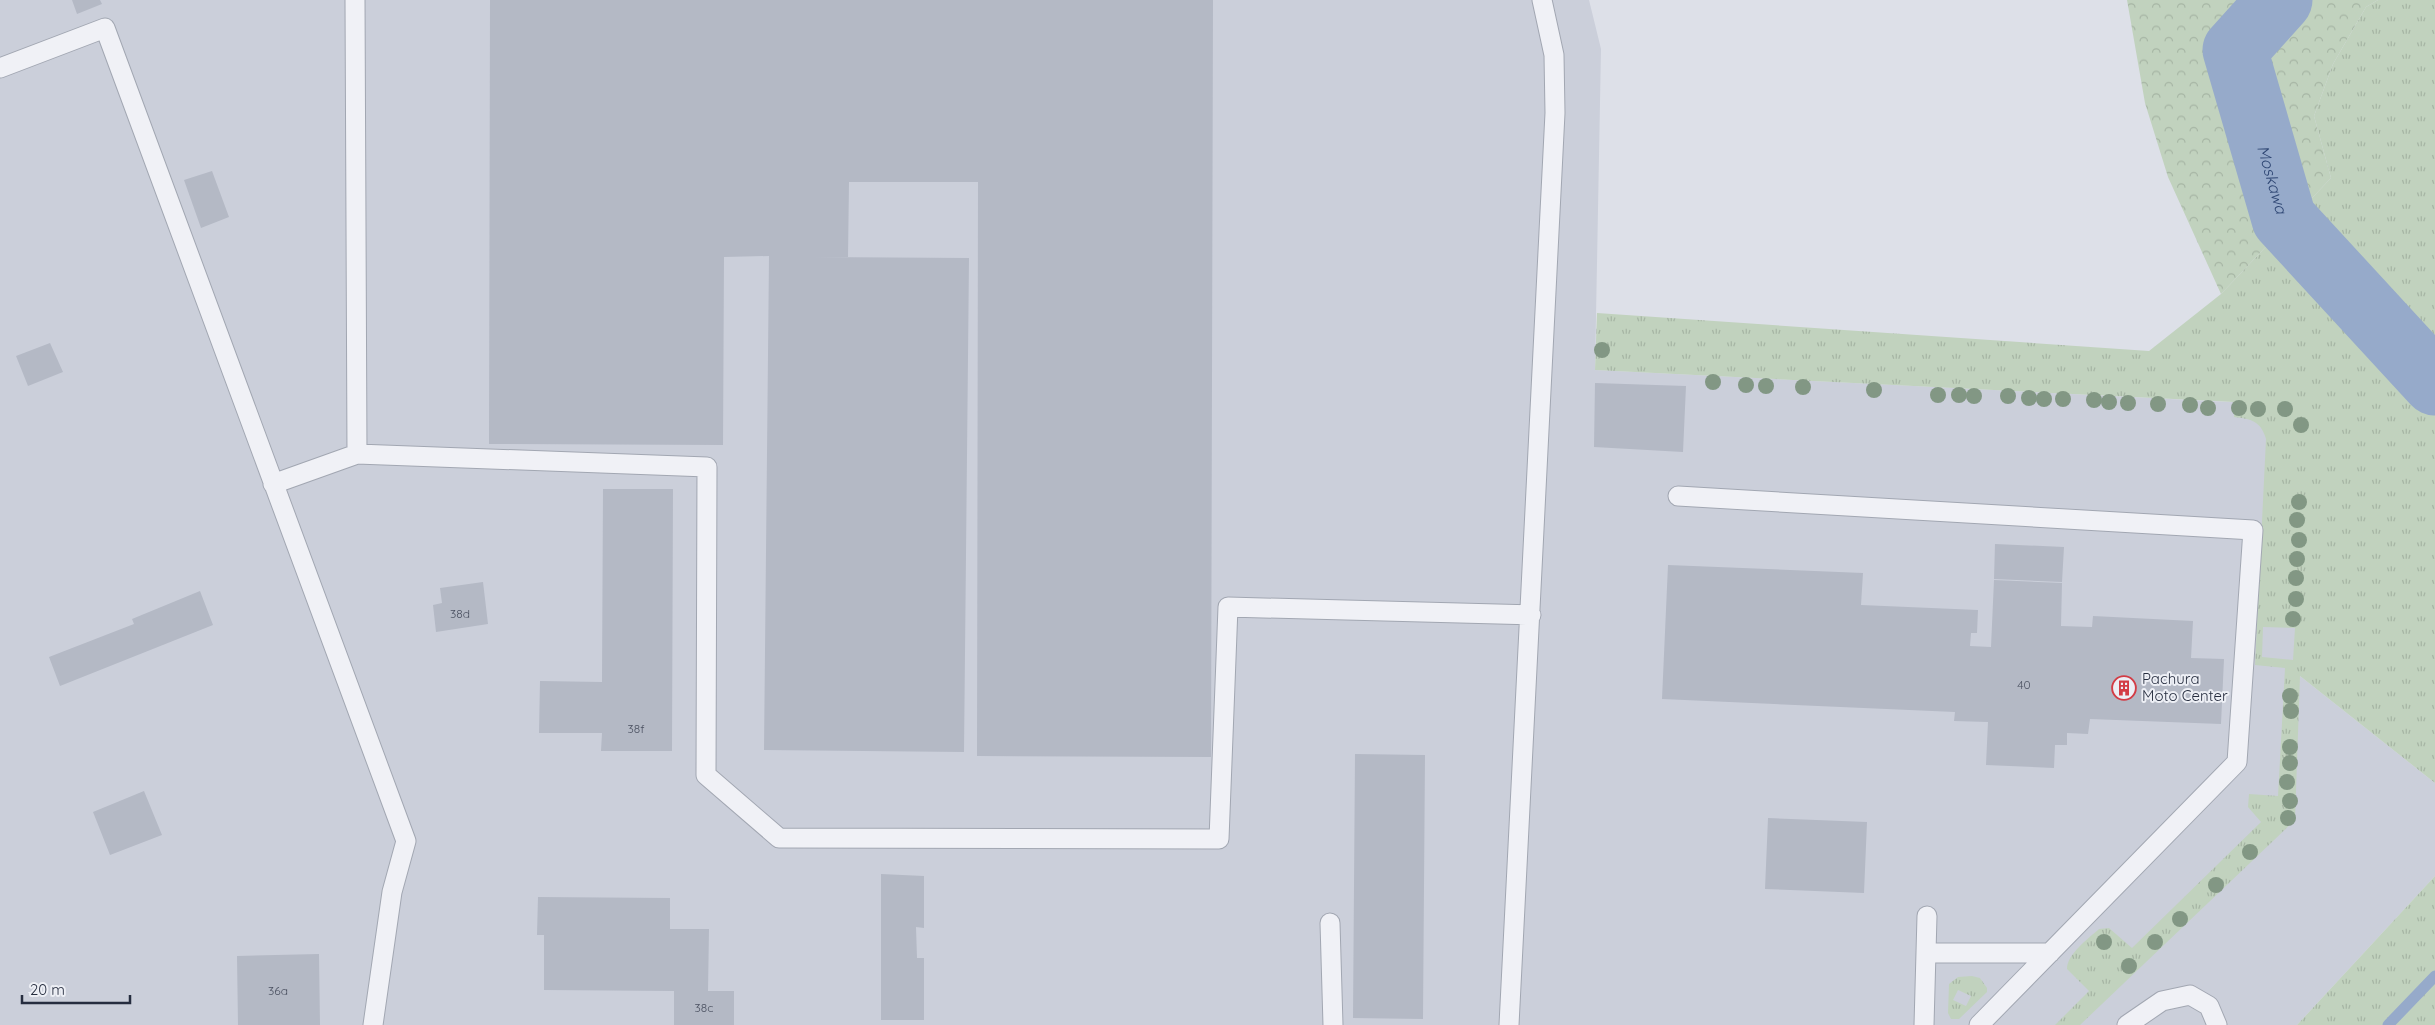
<svg xmlns="http://www.w3.org/2000/svg" width="2435" height="1025" font-family="Quicksand,sans-serif">
<style>
.built{fill:#cbcfda}
.grass{fill:url(#grass-tufts);fill-rule:evenodd}
.forest{fill:url(#forest-crowns)}
.lines{fill:none;stroke-linecap:round;stroke-linejoin:round}
.stream{stroke:#96aaca;stroke-width:11}
.river{stroke:#96aaca;stroke-width:65}
.building{fill:#b4b9c5}
.lane-casing{stroke:#a2a7b2;stroke-width:21}
.lane{stroke:#f0f1f6;stroke-width:19}
.tree{fill:#829784}
.labels{text-anchor:middle;stroke-width:4;stroke-linejoin:round;paint-order:stroke}
.number-label{font-size:12px;fill:#4a5060}
.poi-label{font-size:15px;fill:#262d3f;stroke:#edeff5;text-anchor:start}
.water-label{font-size:16px;font-style:italic;fill:#2f4774;stroke:#edeff5}
</style>
<defs>
<pattern id="grass-tufts" width="24" height="20" patternUnits="userSpaceOnUse" patternTransform="scale(1.25)"><rect width="24" height="20" fill="#c1d2be"/><path d="M3 7l-1-3M5 7V3M7 7l1-3M15 17l-1-3M17 17v-4M19 17l1-3" fill="none" stroke="#a6b5a4"/></pattern>
<pattern id="forest-crowns" width="20" height="18" patternUnits="userSpaceOnUse" patternTransform="scale(1.25)"><rect width="20" height="18" fill="#c1d2be"/><path d="M2 6a3 3 0 1 1 6 0M12 15a3 3 0 1 1 6 0" fill="none" stroke="#a6b5a4"/></pattern>
</defs>
<rect width="100%" height="100%" fill="#dde0e8"/>
<path class="built" d="M0 0H1589L1601 49 1595 370 2310 406 2300 676 2435 783V876L2297 1025H0Z"/>
<path class="grass" d="M2378 0H2435V783L2300 676 2295 820 2080 1025H2055L2089 991 2067 969C2067 954 2088 939 2099 929L2109 928 2132 948 2261 822 2248 807 2249 794 2278 796 2285 668 2255 665 2266 439C2261 421 2251 419 2234 417V402L1595 370 1597 313 2149 351 2221 294 2331 178 2314 116 2333 64 2366 7ZM2263 627 2295 628 2293 660 2262 657Z
M2435 876V1025H2297Z
M1972 976 1980 978 1987 988V992L1959 1019H1951L1948 1013 1949 984 1958 977ZM1958 990 1971 996 1966 1006 1953 1000Z"/>
<path class="forest" d="M2127 0H2378L2366 7 2333 64 2314 116 2331 178 2221 294 2168 177 2145 103Z"/>
<g class="lines">
<path class="stream" d="M2388 1025 2435 976"/>
<path class="river" id="s1" d="M2280 0 2235 50 2284 219 2435 383"/>
</g>
<path class="building" d="M72 0H100L102 4 77 14Z
M490 0H1213L1211 757 977 756 978 182H849L848 257H814L969 258 964 752 764 750 769 256 724 257 723 445 489 444Z
M212 171 229 217 201 228 184 180Z
M50 343 63 372 28 386 16 356Z
M1595 383 1686 386 1683 452 1594 447Z
M603 489H673L672 751H601L602 733H539L540 681 602 682Z
M1995 544 2064 547 2062 582 1994 579Z
M1668 565 1863 573 1861 605 1978 610 1977 633H1971L1970 646 1991 647 1994 580 2062 583 2061 626 2092 627 2093 616 2193 621 2191 658 2224 659 2221 724 2090 719 2088 734 2067 733V745H2055L2054 768 1986 765 1988 722 1954 721 1955 712 1662 699Z
M483 582 488 624 436 632 433 605 442 603 440 588Z
M200 591 213 625 60 686 49 657 134 624 132 619Z
M1355 754 1425 755 1423 1019 1353 1018Z
M144 791 162 835 110 855 93 812Z
M1768 818 1867 822 1864 893 1765 889Z
M881 874 924 876V928L916 927 917 958H924V1020H881Z
M538 897 670 898V929H709L708 991H734V1025H674V991L544 990V935H537Z
M319 954 320 1025H238L237 956Z"/>
<g class="lines">
<g class="lane-casing">
<path id="lane" d="M355 0 357 454 707 467 706 775 779 838 1219 839 1228 607 1531 615
M0 68 105 28 406 841 392 892 373 1025
M273 484 357 454
M1678 496 2253 530 2237 762 1979 1025
M1330 923 1333 1025
M1926 953H2050
M1509 1025 1555 113 1554 55 1542 0
M1924 1025 1927 916
M2127 1025 2162 1001 2190 995 2209 1006 2217 1025"/>
</g>
<use href="#lane" class="lane"/>
</g>
<g class="tree">
<circle cx="1602" cy="350" r="8"/>
<circle cx="1713" cy="382" r="8"/>
<circle cx="1746" cy="385" r="8"/>
<circle cx="1766" cy="386" r="8"/>
<circle cx="1803" cy="387" r="8"/>
<circle cx="1874" cy="390" r="8"/>
<circle cx="1938" cy="395" r="8"/>
<circle cx="1959" cy="395" r="8"/>
<circle cx="1974" cy="396" r="8"/>
<circle cx="2008" cy="396" r="8"/>
<circle cx="2029" cy="398" r="8"/>
<circle cx="2044" cy="399" r="8"/>
<circle cx="2063" cy="399" r="8"/>
<circle cx="2094" cy="400" r="8"/>
<circle cx="2109" cy="402" r="8"/>
<circle cx="2128" cy="403" r="8"/>
<circle cx="2158" cy="404" r="8"/>
<circle cx="2190" cy="405" r="8"/>
<circle cx="2208" cy="408" r="8"/>
<circle cx="2239" cy="408" r="8"/>
<circle cx="2258" cy="409" r="8"/>
<circle cx="2285" cy="409" r="8"/>
<circle cx="2301" cy="425" r="8"/>
<circle cx="2299" cy="502" r="8"/>
<circle cx="2297" cy="520" r="8"/>
<circle cx="2299" cy="540" r="8"/>
<circle cx="2297" cy="559" r="8"/>
<circle cx="2296" cy="578" r="8"/>
<circle cx="2296" cy="599" r="8"/>
<circle cx="2293" cy="619" r="8"/>
<circle cx="2290" cy="696" r="8"/>
<circle cx="2291" cy="711" r="8"/>
<circle cx="2290" cy="747" r="8"/>
<circle cx="2290" cy="763" r="8"/>
<circle cx="2287" cy="782" r="8"/>
<circle cx="2290" cy="801" r="8"/>
<circle cx="2288" cy="818" r="8"/>
<circle cx="2250" cy="852" r="8"/>
<circle cx="2216" cy="885" r="8"/>
<circle cx="2180" cy="919" r="8"/>
<circle cx="2104" cy="942" r="8"/>
<circle cx="2155" cy="942" r="8"/>
<circle cx="2129" cy="966" r="8"/>
</g>
<defs>
<g id="building-ring" transform="scale(1.25)"><circle r="9.5" fill="#edeff5" stroke="#d33c45" stroke-width="1.5"/><path d="M-4-6H4V6H1V3H-1V6H-4ZM-2.5-4.3h1.7v1.8h-1.7ZM.8-4.3h1.7v1.8H.8ZM-2.5-1h1.7V.8h-1.7ZM.8-1h1.7V.8H.8Z" fill="#d33c45"/></g>
</defs>
<g fill-rule="evenodd">
<use href="#building-ring" x="2124" y="688"/>
</g>
<g class="labels">
<g class="number-label">
<text x="460" y="618">38d</text>
<text x="2024" y="689">40</text>
<text x="636" y="733">38f</text>
<text x="278" y="995">36a</text>
<text x="704" y="1012">38c</text>
</g>
<g class="poi-label">
<text x="2142" y="684">Pachura<tspan x="2142" dy="17">Moto Center</tspan></text>
</g>
<g class="water-label">
<text dy="6" stroke="none"><textPath href="#s1" startOffset="202">Moskawa</textPath></text>
</g>
</g>
<path d="M22 995v8h108v-8" fill="none" stroke="#262d3f" stroke-width="2.5"/>
<text x="30" y="995" font-size="15" fill="#262d3f" stroke="#edeff5" stroke-width="4" paint-order="stroke">20 m</text>
</svg>
